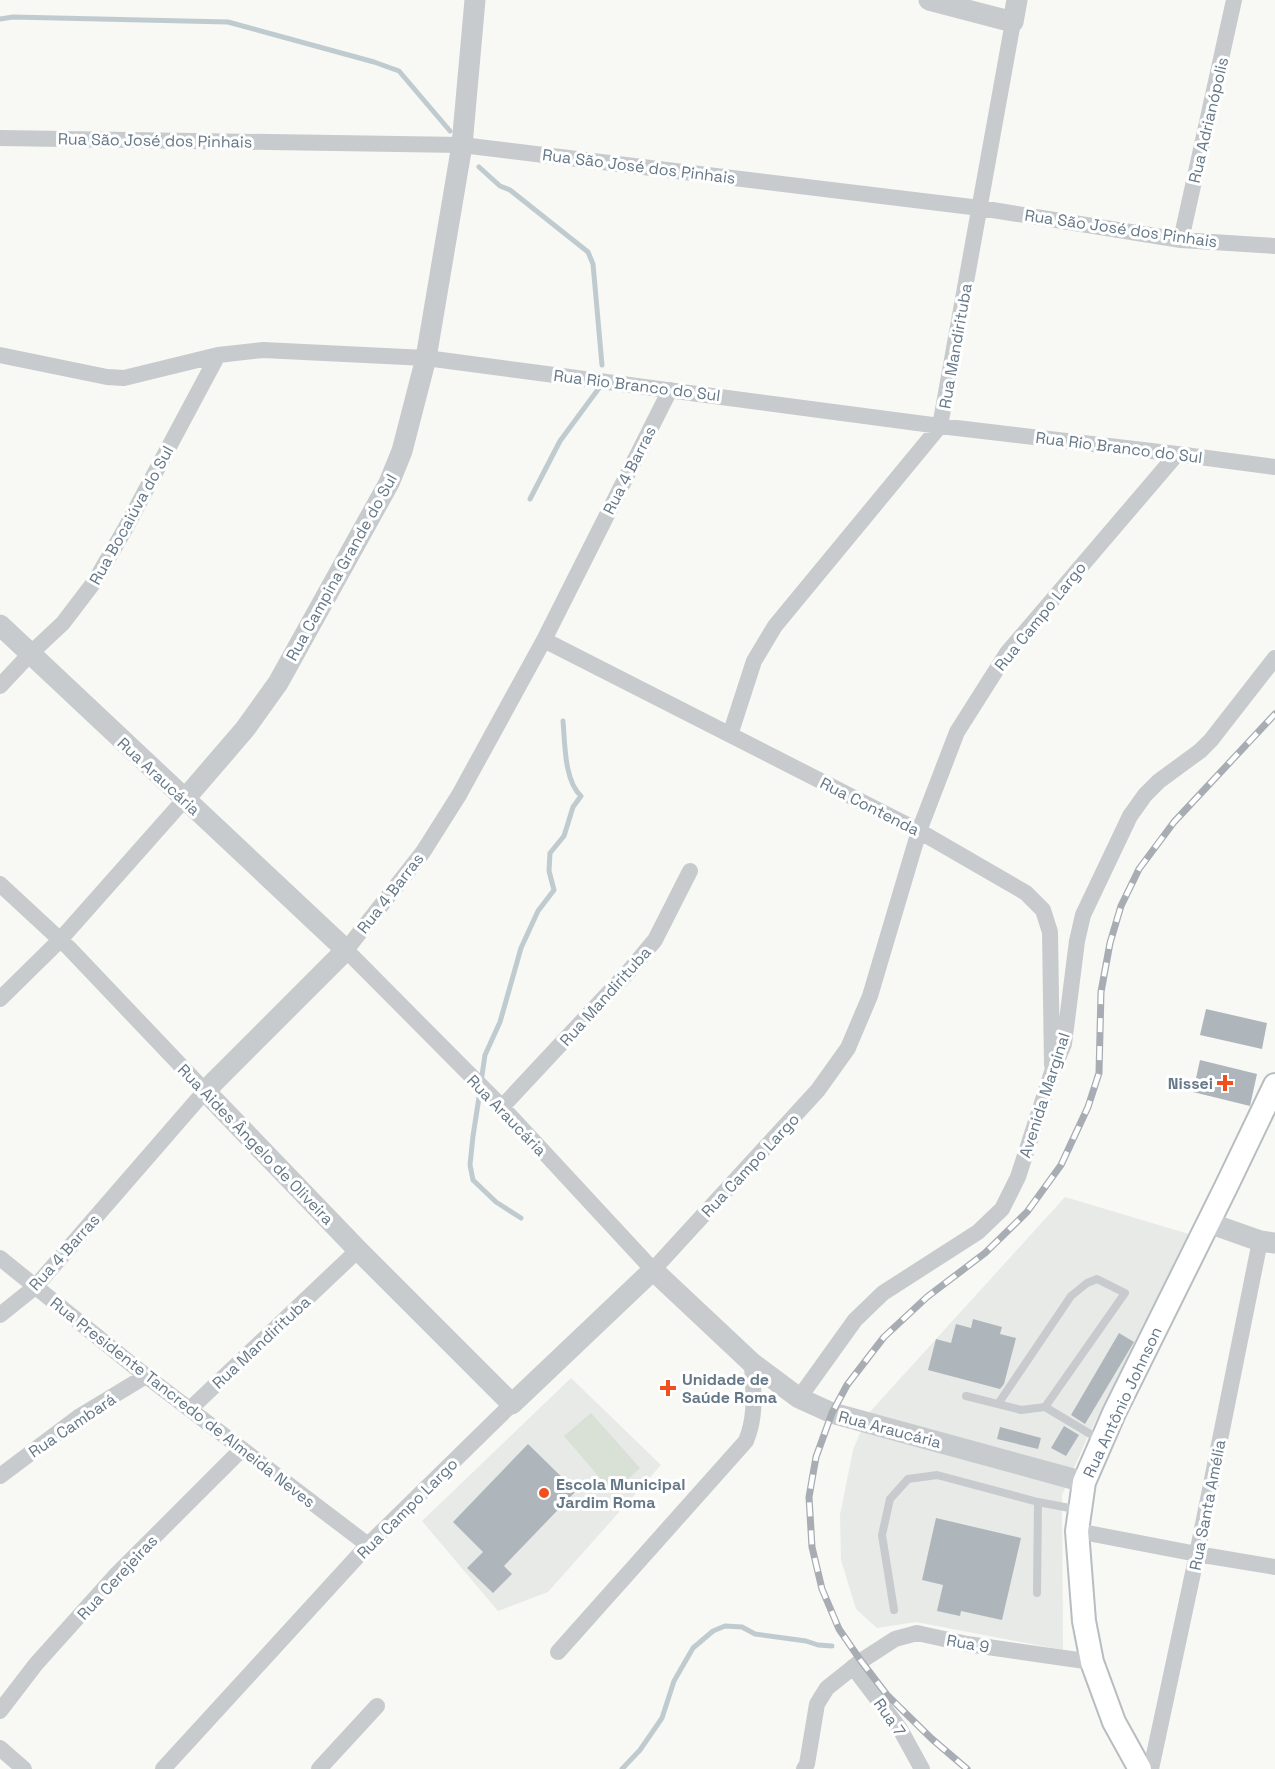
<svg xmlns="http://www.w3.org/2000/svg" width="1275" height="1769" font-family="'Space Grotesk',sans-serif">
<style>
.built{fill:#e8eae8}
.green{fill:#d9e0d5}
.lines{fill:none;stroke-linecap:round;stroke-linejoin:round}
.stream{stroke:#c0cbd0;stroke-width:5}
.building{fill:#aeb6bc}
.secondary-casing{stroke:#b7bdc1;stroke-width:26}
.service{stroke:#c7cbce;stroke-width:8}
.minor{stroke:#c7cbce;stroke-width:16}
.tertiary{stroke:#c7cbce;stroke-width:21}
.secondary{stroke:#fff;stroke-width:22}
.rail-casing{stroke:#a7adb3;stroke-width:7}
.rail{stroke:#fff;stroke-width:4.5;stroke-dasharray:14;stroke-linecap:butt}
.poi-dot{fill:#ef501d;stroke:#fff;stroke-width:2}
.labels{text-anchor:middle;stroke-width:6;stroke-linejoin:round;paint-order:stroke}
.street-label{font-size:16px;fill:#657888;stroke:#fff}
.poi-label{font-size:16px;font-weight:bold;fill:#657888;stroke:#fff;text-anchor:start}
</style>
<rect width="100%" height="100%" fill="#f8f8f4"/>
<path class="built" d="M1065 1197 1192 1235 1089 1434 1062 1495 1063 1650 916 1622 877 1628 856 1609 841 1560 840 1515 853 1450 868 1414Z
M571 1378 661 1465 548 1592 498 1611 422 1521Z"/>
<path class="green" d="M591 1413 640 1468 613 1493 564 1436Z"/>
<g class="lines">
<path class="stream" d="M0 19 13 17 228 22 374 62 399 71 450 131
M479 167 500 186 510 190 588 252 593 264 602 365
M530 499 560 441 602 384
M481 1082 485 1055 500 1022 521 948 538 911 554 890 549 871 550 853 564 836 573 807 581 796C564 781 565 742 563 721
M480 1091 473 1136 470 1165 473 1180 496 1202 521 1218
M622 1769 640 1750 662 1718 674 1681 693 1648 713 1631 725 1626 742 1627 755 1634 806 1641 818 1645 832 1646"/>
</g>
<path class="building" d="M1206 1009 1267 1023 1262 1049 1200 1035Z
M1200 1060 1257 1074 1250 1106 1193 1092Z
M973 1319 1002 1327 1000 1334 1016 1338 1004 1384 1000 1389 928 1370 936 1339 951 1343 956 1324 971 1328Z
M1119 1333 1134 1342 1085 1424 1071 1415Z
M1064 1426 1079 1435 1066 1456 1051 1448Z
M1000 1427 1041 1438 1038 1449 997 1439Z
M528 1444 576 1491 504 1566 512 1574 493 1593 467 1568 483 1552 453 1522Z
M936 1518 1021 1538 1002 1620 961 1611 960 1616 937 1611 943 1585 922 1580Z"/>
<g class="lines">
<g class="secondary-casing">
<path id="secondary" d="M1140 1769 1114 1722 1092 1662 1084 1621 1077 1531 1084 1482 1114 1413 1226 1187 1275 1085"/>
</g>
<path class="service" d="M966 1396 1021 1410 1045 1407 1102 1441
M998 1404 1071 1296 1087 1283 1097 1279 1125 1293 1045 1407
M1037 1593 1038 1502
M894 1610 882 1535 890 1499 908 1479 937 1475 1038 1502 1080 1510"/>
<path class="minor" d="M0 138 462 145 980 208 1181 240 1275 246
M1181 240 1234 0
M0 355 107 377 124 378 218 355 263 350 426 358 940 426 1177 454 1275 467
M670 390 544 640 459 795 423 852 346 950 502 1107 653 1270 818 1090 848 1048 870 996 919 831 957 732 1007 653 1177 454
M544 640 919 831 1026 893 1043 910 1050 932 1052 1065
M0 686 30 654 63 623 95 581 125 529 218 355
M730 735 754 661 775 626 940 426 1013 22
M0 884 69 948 205 1091 35 1287 0 1315
M0 999 59 941 184 800
M502 1107 629 971 655 940 690 871
M0 1258 146 1376 368 1545
M799 1398 855 1320 883 1293 978 1232 1002 1209 1018 1177 1052 1072 1064 1044 1077 941 1083 915 1130 816 1145 795 1159 781 1200 751 1211 740 1275 658
M190 1409 358 1250
M0 1476 80 1416 146 1376
M1077 1531 1197 1554 1275 1567
M558 1652 746 1441C757 1414 753 1391 752 1363
M853 1667 900 1729 922 1769
M0 1711 36 1664 115 1576 242 1449
M0 1748 24 1769
M163 1769 368 1545 512 1404
M319 1769 377 1706
M804 1769 807 1764 817 1704 827 1688 861 1661 895 1639 917 1633 967 1644 1092 1662
M1151 1769 1197 1554 1260 1241"/>
<path class="tertiary" d="M929 0 1013 22 1017 0
M0 625 346 950 205 1091 358 1250 512 1404 653 1270 752 1363 799 1398 832 1413 1084 1482
M184 800 245 729 278 683 389 483 402 451 426 358 462 145 475 0
M1209 1223 1260 1241 1275 1243"/>
<use href="#secondary" class="secondary"/>
<g class="rail-casing">
<path id="rail" d="M967 1769 932 1739 887 1695 861 1661 839 1629 822 1589 812 1547 809 1497 816 1457 832 1413 847 1385 884 1337 927 1297 985 1253 1027 1212 1061 1165 1088 1107 1099 1073 1101 992 1110 943 1121 906 1139 869 1174 822 1275 714"/>
</g>
<use href="#rail" class="rail"/>
</g>
<g class="poi-dot">
<path d="M1222 1074h6v6h6v6h-6v6h-6v-6h-6v-6h6z"/>
<path d="M665 1379h6v6h6v6h-6v6h-6v-6h-6v-6h6z"/>
<circle cx="544" cy="1493" r="6"/>
</g>
<g class="labels">
<g class="street-label">
<text transform="translate(1208 120) rotate(-77)" y="6">Rua Adrianópolis</text>
<text transform="translate(155 140) rotate(1)" y="6">Rua São José dos Pinhais</text>
<text transform="translate(639 166) rotate(7)" y="6">Rua São José dos Pinhais</text>
<text transform="translate(1121 228) rotate(8)" y="6">Rua São José dos Pinhais</text>
<text transform="translate(955 346) rotate(-80)" y="6">Rua Mandirituba</text>
<text transform="translate(637 385) rotate(7)" y="6">Rua Rio Branco do Sul</text>
<text transform="translate(1119 447) rotate(7)" y="6">Rua Rio Branco do Sul</text>
<text transform="translate(629 470) rotate(-63)" y="6">Rua 4 Barras</text>
<text transform="translate(131 515) rotate(-61)" y="6">Rua Bocaiúva do Sul</text>
<text transform="translate(341 567) rotate(-61)" y="6">Rua Campina Grande do Sul</text>
<text transform="translate(1040 616) rotate(-51)" y="6">Rua Campo Largo</text>
<text transform="translate(159 776) rotate(43)" y="6">Rua Araucária</text>
<text transform="translate(870 806) rotate(27)" y="6">Rua Contenda</text>
<text transform="translate(390 893) rotate(-52)" y="6">Rua 4 Barras</text>
<text transform="translate(605 996) rotate(-48)" y="6">Rua Mandirituba</text>
<text transform="translate(1044 1095) rotate(-72)" y="6">Avenida Marginal</text>
<text transform="translate(507 1115) rotate(46)" y="6">Rua Araucária</text>
<text transform="translate(256 1144) rotate(46)" y="6">Rua Aides Ângelo de Oliveira</text>
<text transform="translate(750 1165) rotate(-47)" y="6">Rua Campo Largo</text>
<text transform="translate(64 1252) rotate(-48)" y="6">Rua 4 Barras</text>
<text transform="translate(261 1342) rotate(-43)" y="6">Rua Mandirituba</text>
<text transform="translate(183 1402) rotate(38)" y="6">Rua Presidente Tancredo de Almeida Neves</text>
<text transform="translate(1122 1402) rotate(-65)" y="6">Rua Antônio Johnson</text>
<text transform="translate(72 1425) rotate(-34)" y="6">Rua Cambará</text>
<text transform="translate(890 1429) rotate(15)" y="6">Rua Araucária</text>
<text transform="translate(1207 1505) rotate(-79)" y="6">Rua Santa Amélia</text>
<text transform="translate(407 1508) rotate(-45)" y="6">Rua Campo Largo</text>
<text transform="translate(117 1577) rotate(-47)" y="6">Rua Cerejeiras</text>
<text transform="translate(968 1643) rotate(10)" y="6">Rua 9</text>
<text transform="translate(890 1717) rotate(55)" y="6">Rua 7</text>
</g>
<g class="poi-label">
<text x="1213" y="1089" text-anchor="end">Nissei</text>
<text x="682" y="1385">Unidade de<tspan x="682" dy="18">Saúde Roma</tspan></text>
<text x="556" y="1490">Escola Municipal<tspan x="556" dy="18">Jardim Roma</tspan></text>
</g>
</g>
</svg>
